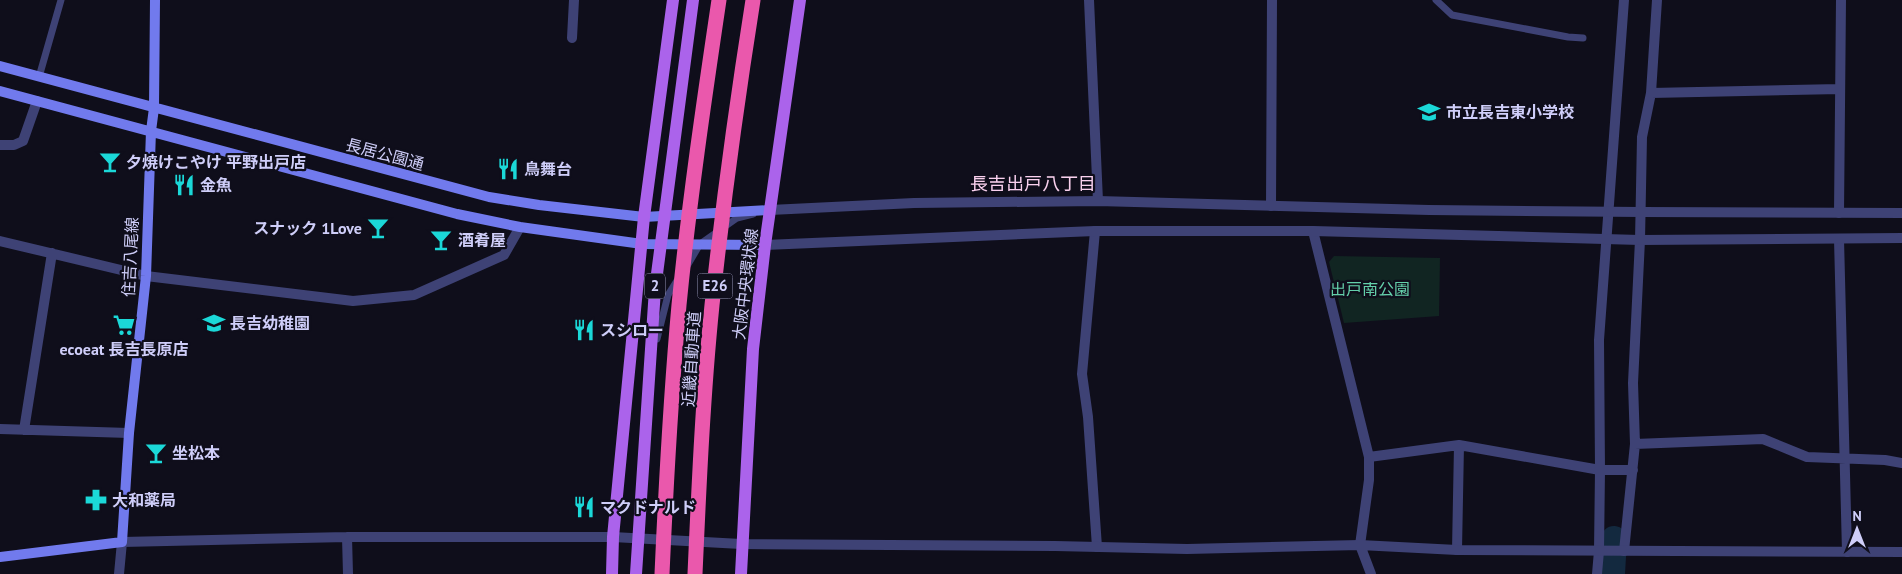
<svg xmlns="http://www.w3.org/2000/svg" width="1902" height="574" font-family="'PT Sans','Noto Sans JP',sans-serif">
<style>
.green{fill:#112522}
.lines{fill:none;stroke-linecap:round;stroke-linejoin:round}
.river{stroke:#13293f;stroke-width:26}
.service{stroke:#3e4275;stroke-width:7}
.minor{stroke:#3e4275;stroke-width:10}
.tertiary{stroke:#3e4275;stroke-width:10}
.secondary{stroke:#717aed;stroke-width:10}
.primary{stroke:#ab63eb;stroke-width:12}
.motorway{stroke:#ea58ac;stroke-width:15}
.labels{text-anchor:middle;stroke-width:4.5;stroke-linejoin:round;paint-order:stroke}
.shield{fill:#0f0e1b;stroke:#9594b6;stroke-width:1}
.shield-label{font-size:15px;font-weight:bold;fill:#cfcef9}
.poi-label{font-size:16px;font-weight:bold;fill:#cfcef9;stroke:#0f0e1b;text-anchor:start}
.street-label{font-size:16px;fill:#cfcef9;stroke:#0f0e1b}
.park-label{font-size:16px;fill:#64cfaa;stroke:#0f0e1b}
.neighbourhood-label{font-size:18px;fill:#f9d0ee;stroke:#0f0e1b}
</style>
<rect width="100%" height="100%" fill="#0f0e1b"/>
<path class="green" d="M1334 256 1440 258 1439 316 1344 323 1329 262Z"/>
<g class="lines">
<path class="river" d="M1612 574 1614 539"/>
<path class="service" d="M1436 0 1452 15 1568 37 1583 38
M39 77 61 0
M687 266 700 244 737 218 753 214
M657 339 668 295 678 279"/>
<path class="minor" d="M1089 0 1098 201
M572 38 574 0
M1651 93 1840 89
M0 145H14L23 141 37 101
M1271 206 1272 0
M1839 213 1841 0
M1095 231 1082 374 1088 417 1097 547
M1313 231 1369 457V480L1360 545
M1839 239 1847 552
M0 241 146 276 353 301 414 295 504 255 520 227
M0 429 129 433
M24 430 52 253
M1635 444 1763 439 1807 457 1885 460 1902 463
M1369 457 1459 445 1600 470H1633
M1457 550 1459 445
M1624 551 1635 444 1633 383 1640 240 1642 137 1651 93 1657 0
M119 574 122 542
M1597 574 1599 551 1600 470 1599 340 1624 0"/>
<path class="tertiary" d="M770 210 914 203 1098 201 1429 210 1641 212 1902 213
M765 245 1095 231H1313L1640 240 1902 238
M347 537 348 574
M122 542 347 537H613L741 544 1055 546 1187 549 1360 545 1457 550 1902 552
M1360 545 1371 574"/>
<path class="secondary" d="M0 66 489 197 539 205 644 217 770 210
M0 91 457 214 520 227 642 244 765 245
M0 557 122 542 129 433 146 276 151 131 154 108 155 0"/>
<path class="primary" d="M612 574 613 537 644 217 673 0
M636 574 655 289 693 0
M741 574 753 349 765 245 800 0"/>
<path class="motorway" d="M662 574C666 484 671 394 679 305 689 203 704 101 719 0
M695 574C699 484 703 394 712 305 723 203 737 101 753 0"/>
</g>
<defs>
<g id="school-bare" transform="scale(1.725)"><path d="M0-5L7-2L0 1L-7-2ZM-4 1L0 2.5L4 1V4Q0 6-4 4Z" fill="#1bd8d8" stroke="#0f0e1b" stroke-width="2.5" paint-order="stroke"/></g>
<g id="bar-bare" transform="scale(1.725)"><path d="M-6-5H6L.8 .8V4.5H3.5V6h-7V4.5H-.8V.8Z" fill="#1bd8d8" stroke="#0f0e1b" stroke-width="2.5" paint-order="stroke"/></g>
<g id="restaurant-bare" transform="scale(1.725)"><path d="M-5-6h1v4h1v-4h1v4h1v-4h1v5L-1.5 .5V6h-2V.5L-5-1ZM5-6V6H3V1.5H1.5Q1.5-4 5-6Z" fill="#1bd8d8" stroke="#0f0e1b" stroke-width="2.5" paint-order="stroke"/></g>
<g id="supermarket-bare" transform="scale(1.725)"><path d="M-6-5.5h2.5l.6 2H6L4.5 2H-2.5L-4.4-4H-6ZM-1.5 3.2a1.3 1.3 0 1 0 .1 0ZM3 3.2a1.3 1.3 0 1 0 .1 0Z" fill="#1bd8d8" stroke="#0f0e1b" stroke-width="2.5" paint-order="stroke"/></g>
<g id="pharmacy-bare" transform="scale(1.725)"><path d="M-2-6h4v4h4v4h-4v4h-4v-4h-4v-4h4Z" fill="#1bd8d8" stroke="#0f0e1b" stroke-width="2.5" paint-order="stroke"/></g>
</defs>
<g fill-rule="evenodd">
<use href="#school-bare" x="1429" y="112"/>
<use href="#bar-bare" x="110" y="162"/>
<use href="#restaurant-bare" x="508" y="169"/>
<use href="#restaurant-bare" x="184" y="185"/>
<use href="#bar-bare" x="378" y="228"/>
<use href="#bar-bare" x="441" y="240"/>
<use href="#school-bare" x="214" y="323"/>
<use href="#supermarket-bare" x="124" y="325"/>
<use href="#restaurant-bare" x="584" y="330"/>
<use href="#bar-bare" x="156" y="453"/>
<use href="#pharmacy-bare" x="96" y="500"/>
<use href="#restaurant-bare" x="584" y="507"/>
</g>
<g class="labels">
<g class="shield">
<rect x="645" y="273.5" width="20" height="25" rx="4"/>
<rect x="697.5" y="273.5" width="35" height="25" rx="4"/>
</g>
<g class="shield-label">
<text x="655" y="291">2</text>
<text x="715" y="291">E26</text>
</g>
<g class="poi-label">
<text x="1446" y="118">市立長吉東小学校</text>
<text x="126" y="168">夕焼けこやけ 平野出戸店</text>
<text x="524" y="175">鳥舞台</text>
<text x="200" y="191">金魚</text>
<text x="362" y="234" text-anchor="end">スナック 1Love</text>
<text x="458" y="246">酒肴屋</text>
<text x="230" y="329">長吉幼稚園</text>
<text x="600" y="336">スシロー</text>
<text x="124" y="355" text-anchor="middle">ecoeat 長吉長原店</text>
<text x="172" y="459">坐松本</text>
<text x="112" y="506">大和薬局</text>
<text x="600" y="513">マクドナルド</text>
</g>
<g class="street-label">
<text transform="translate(385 154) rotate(15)" y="6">長居公園通</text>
<text transform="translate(130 257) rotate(-87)" y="6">住吉八尾線</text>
<text transform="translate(745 284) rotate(-83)" y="6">大阪中央環状線</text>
<text transform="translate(691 359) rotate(-86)" y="6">近畿自動車道</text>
</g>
<g class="park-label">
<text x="1370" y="295">出戸南公園</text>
</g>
<g class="neighbourhood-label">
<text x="1033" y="190">長吉出戸八丁目</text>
</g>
</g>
<g transform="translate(1857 529)" stroke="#0f0e1b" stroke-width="4" paint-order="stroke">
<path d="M0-4L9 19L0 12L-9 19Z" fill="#cfcef9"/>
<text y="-8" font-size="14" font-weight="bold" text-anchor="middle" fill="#cfcef9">N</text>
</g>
</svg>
